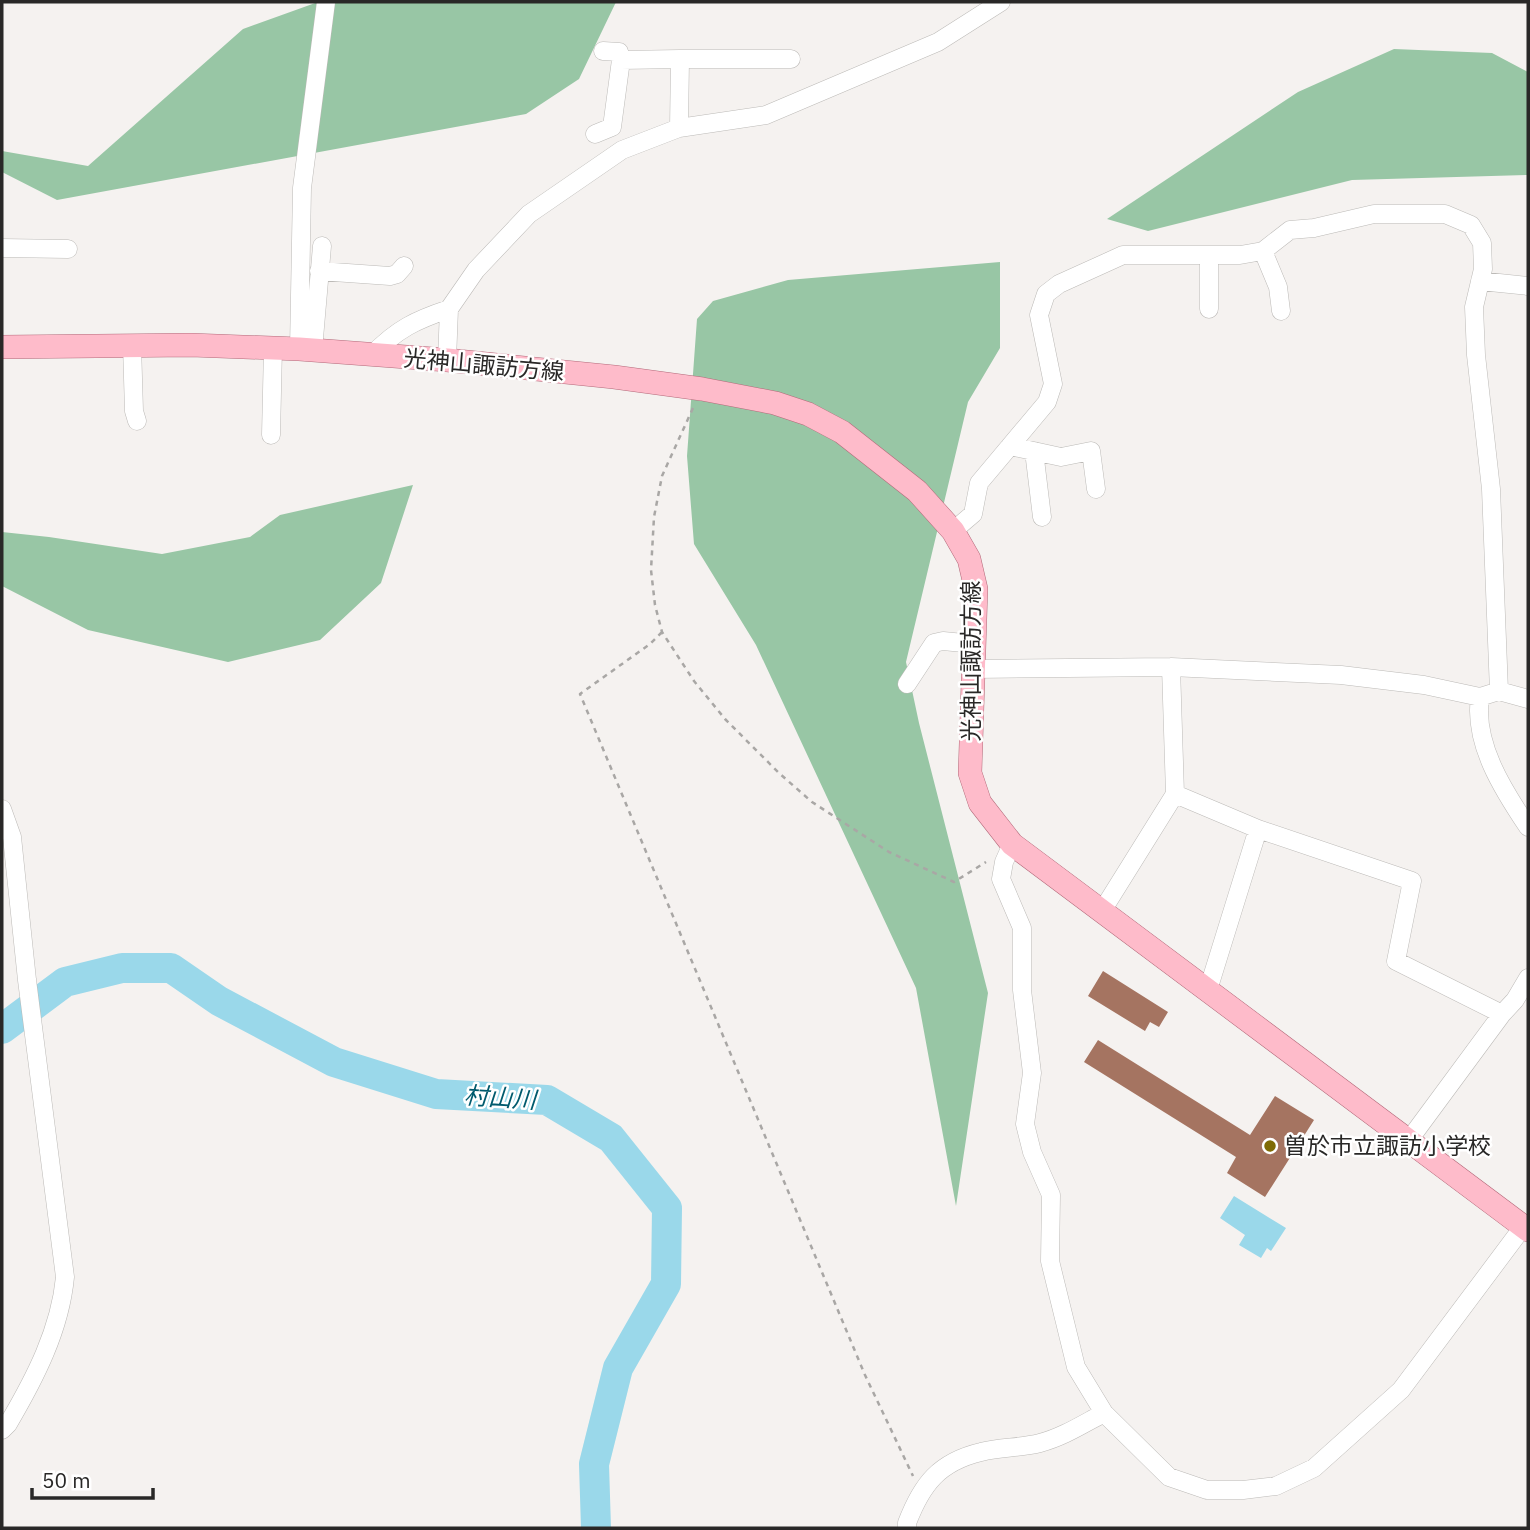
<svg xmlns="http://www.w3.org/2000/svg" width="1530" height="1530" font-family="'IBM Plex Sans','Noto Sans JP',sans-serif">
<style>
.forest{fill:#98c6a5}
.water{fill:#9ad8ea}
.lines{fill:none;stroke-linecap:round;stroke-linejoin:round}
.river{stroke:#9ad8ea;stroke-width:30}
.building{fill:#a57461}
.minor-casing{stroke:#bcbab7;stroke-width:19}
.major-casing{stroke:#b36a7a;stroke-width:24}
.path{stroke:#a9a7a5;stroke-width:2.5;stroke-dasharray:5 5;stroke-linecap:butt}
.minor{stroke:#fff;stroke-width:18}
.major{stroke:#febbca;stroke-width:23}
.poi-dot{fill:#7f6b04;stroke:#fff;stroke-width:2.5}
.labels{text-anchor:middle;stroke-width:5;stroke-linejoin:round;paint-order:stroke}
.street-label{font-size:23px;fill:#292827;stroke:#fff}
.poi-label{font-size:23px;fill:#292827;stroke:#fff;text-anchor:start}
.water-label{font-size:24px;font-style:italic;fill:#005a6d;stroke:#fff}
</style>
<rect width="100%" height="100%" fill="#f5f2f0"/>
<path class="forest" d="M318 2H616L579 79 526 114 57 200 2 172V151L88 166 243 29Z
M1394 49 1492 53 1528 72V175L1352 180 1148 231 1107 219 1298 92Z
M1000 262V348L968 402 906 662 919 723 988 993 956 1206 916 988 756 645 694 544 687 456 697 319 713 301 788 280Z
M413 485 381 583 320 640 228 662 88 630 2 586V532L49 537 162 554 250 537 280 515Z"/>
<path class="water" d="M1234 1196 1286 1228 1271 1251 1267 1248 1261 1258 1239 1245 1245 1235 1220 1218Z"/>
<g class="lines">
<path class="river" d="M2 1029 65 982 122 968H171L219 1001 334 1062 436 1094 547 1100 611 1138 667 1208 666 1284 618 1368 594 1464 596 1528"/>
</g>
<path class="building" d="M1103 971 1168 1012 1159 1027 1150 1022 1145 1031 1088 996Z
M1098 1040 1250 1135 1275 1096 1314 1120 1265 1197 1227 1173 1236 1157 1084 1062Z"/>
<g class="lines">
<g class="minor-casing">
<path id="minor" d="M603 51 619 52 621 60 680 59
M679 128 680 59H791
M595 134 612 127 621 60
M2 248 68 249
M1263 251 1278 287 1281 311
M1209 255V309
M319 271 390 276 397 274 404 266
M1480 281 1528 286
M132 345 134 411 137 421
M299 349 302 188 326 2
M313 350 322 246
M372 355C397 329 416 320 449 309
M447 360 449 309 476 270 529 214 622 150 679 128 766 115 938 42 1001 2
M271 435 273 348
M1010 446 1061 457 1091 451 1096 489
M1034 451 1042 517
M953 531 973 514 979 483 1047 402 1053 384 1039 315 1046 294 1059 284 1123 255H1240L1263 251 1290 230 1314 228 1374 214H1445L1471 225 1482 243 1483 269 1474 307 1476 355 1491 489 1499 691
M1171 667 1175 794 1258 829 1208 990
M974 669 1171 667 1341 675 1424 685 1480 697 1499 691 1528 699
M907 684 934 643 943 641 974 644
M1480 697C1473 743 1503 790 1528 827
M2 809 12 837 27 980 65 1277C60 1330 35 1378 8 1424L2 1430
M1258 829 1412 881 1396 961 1502 1014
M1012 844 1004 862 1001 879 1022 928V990L1032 1073 1025 1124 1032 1152 1051 1195 1050 1261 1076 1367 1104 1413 1169 1477 1207 1490H1243L1276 1486 1314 1468 1401 1390 1523 1227
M1102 911 1175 794
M1409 1140 1502 1014 1515 1000 1528 978
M907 1528V1523C922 1484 939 1462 981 1452 1000 1447 1021 1448 1040 1443 1063 1437 1083 1424 1104 1413"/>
</g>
<g class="major-casing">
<path id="major" d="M2 347 191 345 299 349 447 360 614 377 702 389 775 403 808 414 842 432 917 491 953 531 969 559 976 589 970 773 980 803 1012 844 1528 1230"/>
</g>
<path class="path" d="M693 408 662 476 654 517 651 570 655 605 662 632 694 681 725 719 779 773 812 802 889 852 954 882 986 862
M662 632 650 644 580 694 865 1375 913 1476"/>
<use href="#minor" class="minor"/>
<use href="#major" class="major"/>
</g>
<circle class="poi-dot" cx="1270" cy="1146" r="7"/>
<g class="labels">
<g class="street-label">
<text transform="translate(484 365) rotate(5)" y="8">光神山諏訪方線</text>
<text transform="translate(971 661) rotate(-90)" y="8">光神山諏訪方線</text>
</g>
<g class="poi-label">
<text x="1284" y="1154">曽於市立諏訪小学校</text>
</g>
<g class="water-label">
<text transform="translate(500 1098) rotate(4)" y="8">村山川</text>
</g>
</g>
<rect width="1530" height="1530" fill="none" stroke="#292827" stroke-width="7"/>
<path d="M32 1488v10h121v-10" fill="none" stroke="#292827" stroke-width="3.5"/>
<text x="42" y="1488" font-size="21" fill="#292827" stroke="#ffffff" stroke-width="5" paint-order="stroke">50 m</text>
</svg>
